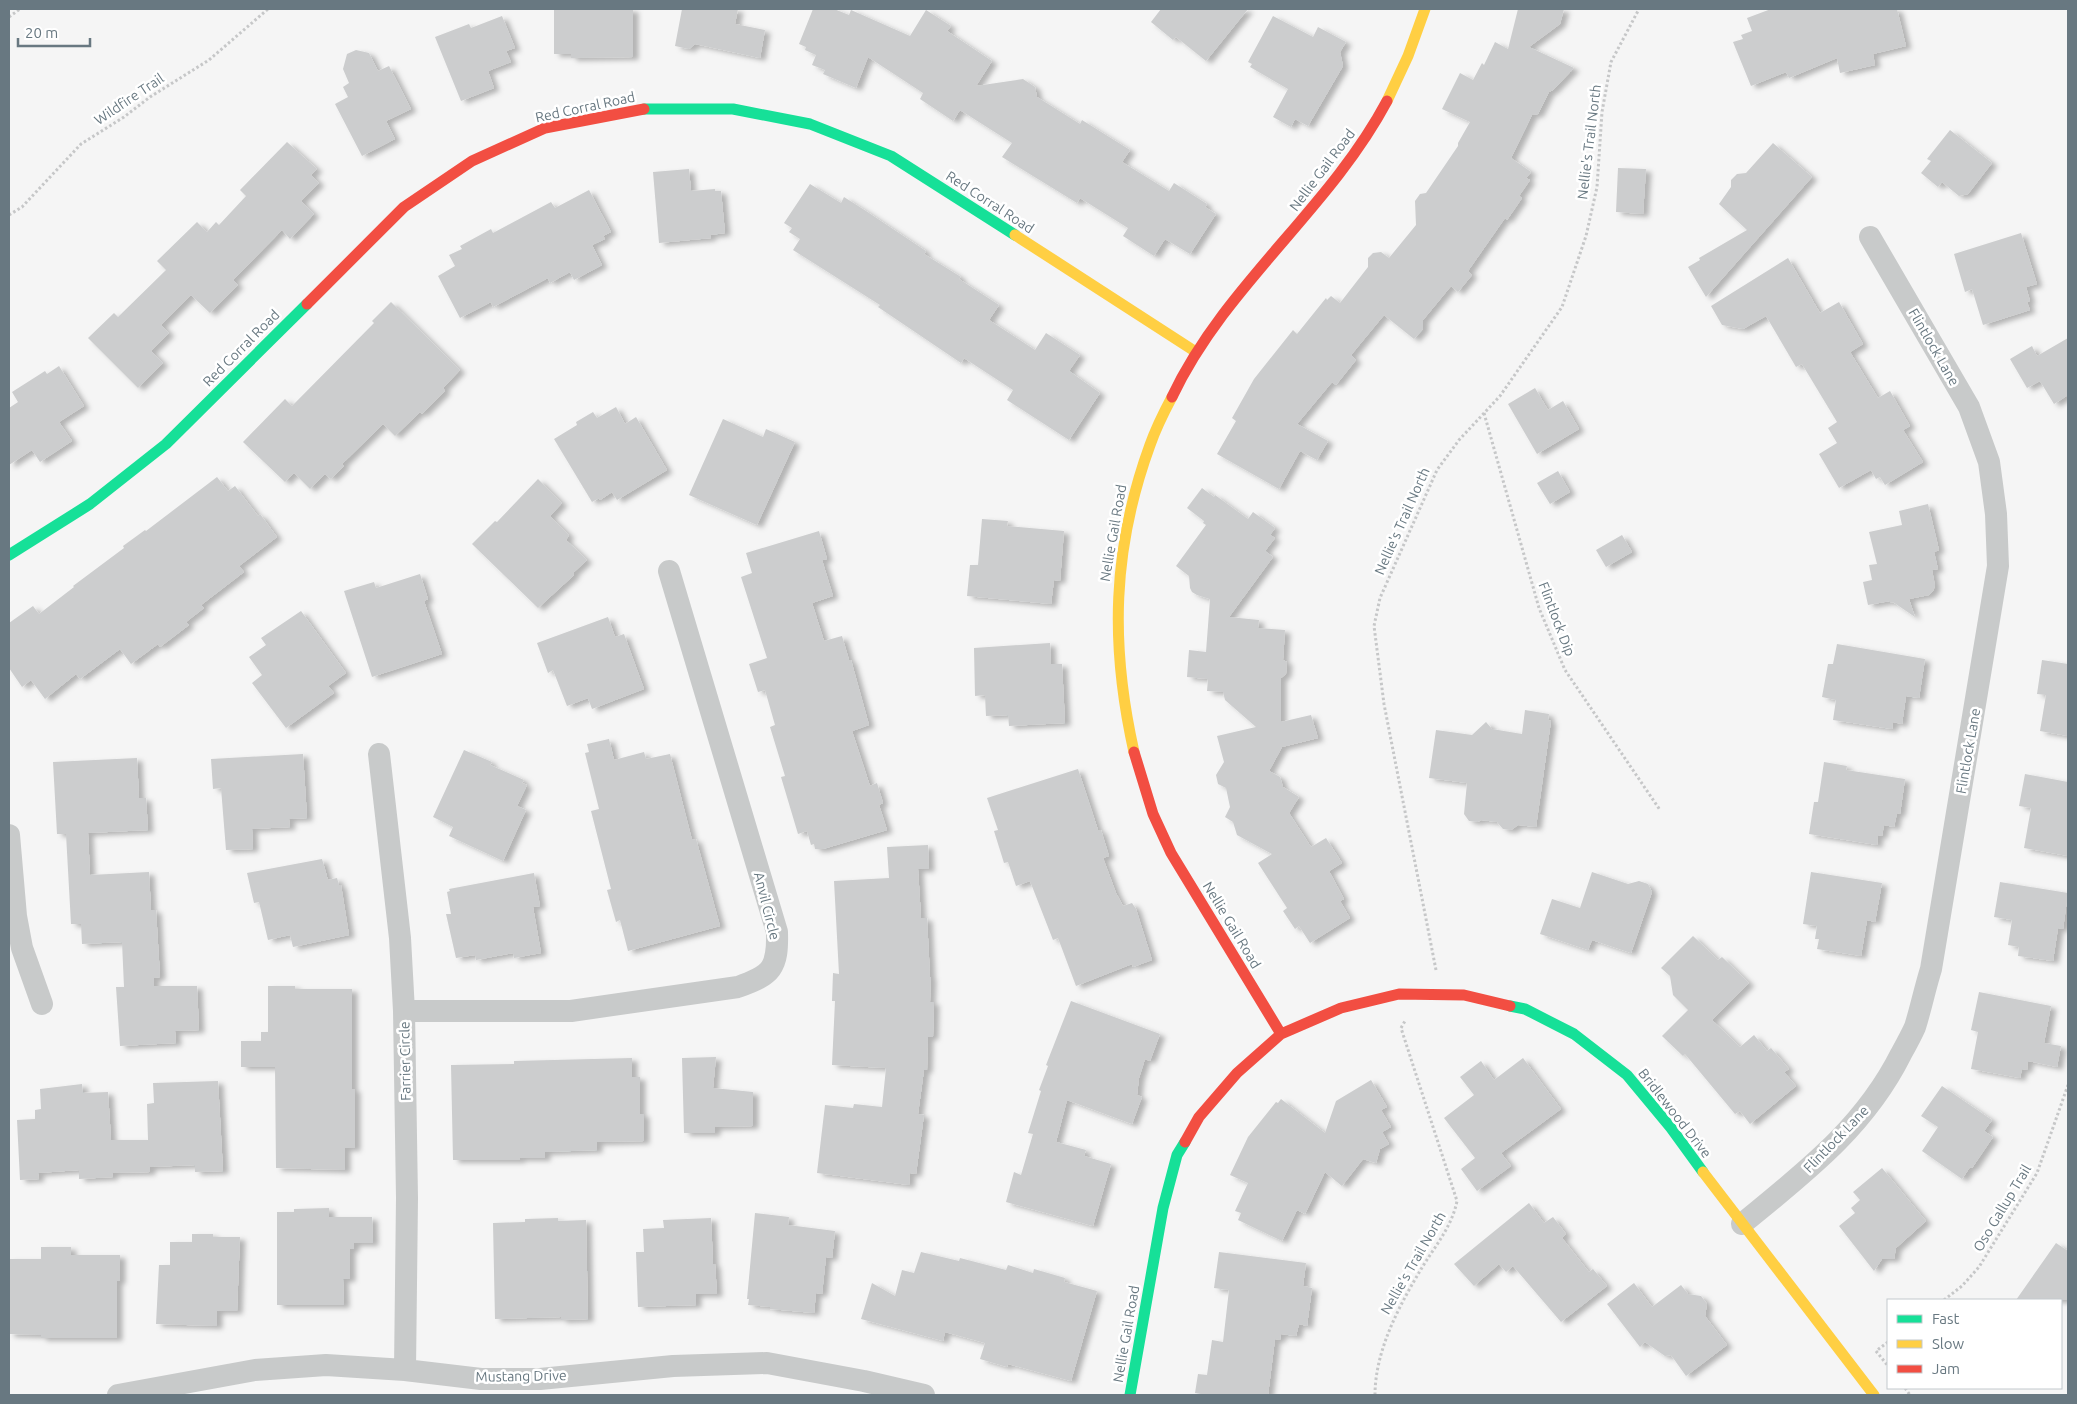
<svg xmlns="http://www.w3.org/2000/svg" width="2077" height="1404" font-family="Ubuntu,sans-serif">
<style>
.building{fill:#cccdce;filter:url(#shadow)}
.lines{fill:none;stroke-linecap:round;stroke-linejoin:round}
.path{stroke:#c6c7c8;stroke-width:3;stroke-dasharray:2.5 2.5;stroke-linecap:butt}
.street{stroke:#c8caca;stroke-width:22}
.fast{stroke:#16e098;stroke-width:11}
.slow{stroke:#ffcf43;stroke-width:11}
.jam{stroke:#f24e42;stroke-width:11}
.labels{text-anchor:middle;stroke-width:5;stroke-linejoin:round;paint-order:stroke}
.street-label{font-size:14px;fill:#687881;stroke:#fff}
</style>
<defs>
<filter id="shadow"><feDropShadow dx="5.5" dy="3" stdDeviation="2.5" flood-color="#0004"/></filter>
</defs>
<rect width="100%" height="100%" fill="#f5f5f5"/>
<path class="building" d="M554 9H633V57L571 58V54H554Z
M682 9H738L735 24 765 30 760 58 695 44 689 49 675 46Z
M813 9H834L849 15 851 10 910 36 926 10 951 26 947 31 992 61 976 86 1023 79 1035 87 1037 97 1080 124 1082 120 1130 150 1122 162 1169 191 1174 183 1207 204 1205 207 1216 214 1190 254 1165 239 1154 256 1123 236 1128 228 1080 198 1077 203 1002 157 1012 143 960 110 953 121 920 99 923 93 868 57 856 88 823 74 825 70 812 65 816 55 805 50 806 47 799 44Z
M1161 9H1248L1206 61 1176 37 1173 40 1151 22Z
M1518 9H1564L1560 24 1529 47 1574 68 1553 90 1549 92 1538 114 1532 115 1511 158 1531 172 1526 178 1530 180 1519 196 1522 198 1507 220 1505 218 1468 271 1472 275 1458 292 1451 286 1423 320V329L1414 339 1384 315 1351 355 1356 360 1336 385 1332 382 1297 424 1328 441 1317 460 1300 451 1279 489 1217 454 1236 421 1232 418 1254 379 1293 330 1297 334 1326 298 1327 300 1331 296 1340 303 1368 267V258L1373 253 1381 252 1389 258 1416 225 1415 201 1420 194 1426 193 1458 146V143L1470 122 1442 109 1460 73 1473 80 1482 63 1484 65 1495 42 1508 49Z
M1771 9H1897L1906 46 1873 54 1875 65 1840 73 1837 58 1789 78 1786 72 1751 86 1733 42 1743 39 1741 35 1752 31 1747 18Z
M502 16 515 48 506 51 511 62 488 71 494 88 461 101 435 37 469 24 471 28Z
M1273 16 1313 37 1318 27 1346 42 1340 52 1343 66 1308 126 1295 119 1291 127 1273 117 1288 89 1250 67 1252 64 1248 62Z
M356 50 369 53 378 71 389 66 411 109 386 121 395 139 362 156 335 104 348 97 343 87 349 83 343 69 347 54Z
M1950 130 1992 163 1968 194 1959 196 1942 182 1938 187 1921 173 1931 161 1927 159Z
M287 142 317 169 311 175 319 183 301 201 314 214 290 239 282 230 233 280 238 285 210 313 191 295 161 325 169 333 151 351 163 363 138 388 88 338 114 313 118 317 166 270 157 261 197 222 207 232 216 222 219 225 246 196 240 190Z
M1773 143 1812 177 1706 297 1688 267 1700 260 1699 258 1747 230 1719 204 1731 187V180L1737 174 1746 173Z
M1618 168 1646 169 1643 214 1616 212Z
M689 169 691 191 715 189V191H721L725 233 710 235 711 238 659 243 653 172Z
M810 184 841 203 844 197 866 211 926 251 924 254 961 277 959 279 999 305 989 320 1035 350 1046 333 1080 355 1069 371 1100 393 1069 440 1007 400 1013 390 964 358 961 363 878 307 880 305 793 250 800 239 789 232 792 228 784 223Z
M589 190 611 232 603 236 605 239 592 245 602 265 574 280 570 272 550 283 548 278 493 307 491 302 460 318 438 276 455 266 449 255 462 249 460 246 491 229 493 233 551 202 555 208Z
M2021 233 2037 284 2026 287 2030 301 2027 302 2030 310 1983 325 1972 289 1965 292 1954 254Z
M1788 258 1820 313 1839 302 1863 344 1850 352 1878 398 1890 391 1910 426 1903 430 1923 462 1885 485 1880 477 1876 479 1871 470 1839 488 1819 454 1837 443 1828 428 1837 422 1802 364 1796 367 1766 316 1743 329 1722 325 1711 306Z
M391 302 460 370 443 388 445 391 422 414 420 412 395 436 383 424 342 464 344 466 331 479 325 474 310 489 294 473 285 482 243 442 285 399 292 406 374 323 372 321Z
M2068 338V395L2054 404 2040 381 2027 388 2010 359 2032 346 2037 356Z
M59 366 84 406 59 422 72 441 40 462 32 450 9 465V408L18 402 12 392 45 371 47 374Z
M1535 388 1548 410 1563 401 1579 429 1537 454 1508 404Z
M616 407 625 424 636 417 667 470 617 500 612 492 600 500 599 498 592 502 554 439 577 425 576 422 593 412 597 418Z
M723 419 763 437 766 429 795 442 757 525 689 495Z
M1558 471 1570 492 1550 504 1537 483Z
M217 477 228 491 235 486 258 516 260 514 277 537 239 566 244 572 201 605 204 608 186 622 189 625 160 647 158 644 131 664 120 649 80 679 76 674 45 699 31 680 22 687 9 668V623L33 606 39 614 74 587 73 586 124 548 123 546 145 530 146 531Z
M538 479 562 503 550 516 569 535 566 540 587 560 573 573 574 575 538 608 472 544 495 521 497 522Z
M1202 488 1214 497 1215 495 1248 519 1253 512 1275 528 1270 535 1275 538 1265 551 1273 557 1229 617 1259 620 1258 628 1285 630 1283 660 1287 662 1286 674 1281 678V722L1311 715 1318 738 1282 747 1269 771 1280 777 1283 787 1299 797 1289 813 1311 847 1326 838 1342 863 1329 871 1344 899 1340 901 1350 918 1310 943 1299 926 1295 929 1283 911 1287 908 1258 863 1272 854 1237 835 1233 822 1225 817 1230 807 1226 788 1218 784 1216 775 1224 762 1217 736 1256 727 1225 700 1223 692 1207 691 1208 679 1187 677 1189 650 1206 652 1210 599 1197 595 1192 592 1190 588 1189 576 1176 566 1206 525 1203 523 1204 521 1187 508Z
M1928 504 1939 550 1934 552 1938 569 1932 570 1935 586 1933 591 1929 595 1909 599 1915 617 1893 602 1890 603V601L1868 605 1863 582 1872 580 1869 565 1877 564 1869 532 1902 525 1899 511Z
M982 519 1008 521 1007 526 1064 531 1060 581 1054 580 1051 604 967 596 970 565H978Z
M819 531 827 559 822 560 833 596 812 603 824 641 842 636 849 660H851L869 725 852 731 870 786 877 783 883 803 879 805 887 830 823 849H815L814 844 811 845 807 831 798 834 781 777 785 776 770 727 775 725 765 690 758 692 749 664 767 658 741 577 752 573 746 553Z
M1622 535 1632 552 1606 567 1596 550Z
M420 574 428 599 424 601 442 654 372 677 344 591 374 582 376 588Z
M301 611 346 673 328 686 334 693 286 728 252 683 262 675 249 657 266 645 261 638Z
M608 617 615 637 624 634 644 689 592 709 588 698 567 706 553 670 548 673 537 643Z
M1050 643 1051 664H1062L1065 723 1009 726 1008 715 986 716 985 695 975 696 974 648Z
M1837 644 1925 659 1919 698 1906 696 1902 724 1893 722 1892 729 1833 720 1836 700 1822 697 1828 664H1833Z
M2042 660 2068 664V736L2040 731 2046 695 2037 694Z
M1525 710 1549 714 1548 720 1551 721 1536 827 1518 825 1511 830 1503 829 1497 822 1481 820 1478 822 1469 821 1464 814 1467 783 1429 778 1436 730 1472 735 1486 722 1492 729 1522 734Z
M609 739 614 760 644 752 646 759 670 754 692 840 696 839 720 926 628 951 620 920 616 922 607 890 611 889 591 811 599 809 585 753 589 752 587 744Z
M464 750 492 762 490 765 524 780 522 783 527 785 517 806 526 810 503 861 449 836 453 827 433 817Z
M303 754 307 818 289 819 290 827 252 829 253 849 226 850 221 788 213 789 211 759Z
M137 758 139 798H146L148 830 88 833 90 875 149 872 151 910H156L160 977 154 978V986H197L199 1030 175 1031 176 1043 120 1046 116 987H124L122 942 82 944 81 924H71L66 834H57L53 762Z
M1824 762 1847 766 1846 770 1905 779 1900 814 1897 813 1894 827 1884 825 1882 836 1878 835 1877 845 1809 834 1814 802H1818Z
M1078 769 1098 830H1101L1109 856 1103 858 1116 893 1123 906 1132 903 1136 909 1152 960 1133 967 1132 964 1076 986 1058 938 1053 940 1030 881 1016 886 1008 862 1004 863 994 831 998 830 987 798Z
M2025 774 2068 782V856L2024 848 2031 808 2019 806Z
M928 845 929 869H918L921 918H927L930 977H931L930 1002H934L933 1037H928L927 1070H924L918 1114 924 1115 916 1174 910 1173 909 1185 817 1173 825 1105 853 1108 854 1104 882 1107 886 1068 832 1065 835 1001H832L833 973 839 974 834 881 889 878 887 847Z
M322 859 328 880 337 878 339 885H341L349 935 293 947 290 935 268 940 259 902 254 903 247 873Z
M1592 872 1628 884 1639 881 1648 884 1652 892 1631 953 1592 940 1588 950 1540 934 1552 899 1580 908Z
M1811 872 1882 883 1875 922 1867 920 1861 956 1817 949 1819 939H1815L1817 926 1803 924Z
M534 873 540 906 533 907 541 953 514 958 513 953 476 960 475 955 456 958 446 914H451L447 892 450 891 449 889Z
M2000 882 2068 893 2063 929 2058 928 2053 961 2018 956 2019 947 2008 945 2012 920 1994 917Z
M1693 936 1718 960 1722 957 1749 983 1712 1020 1740 1047 1754 1035 1767 1051 1771 1048 1789 1069 1784 1072 1796 1086 1750 1124 1740 1111 1735 1114 1685 1054 1683 1056 1662 1036 1688 1010 1673 995 1670 976 1661 968Z
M268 986H295V989H352V1089H355V1148H345V1170L276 1168 275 1067H241V1041H261V1032H268Z
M1979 992 2051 1006 2044 1043 2061 1046 2057 1067 2028 1061 2027 1070 2022 1069 2020 1078 1971 1069 1978 1032 1971 1030Z
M1071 1001 1160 1034 1150 1061 1145 1059 1139 1078 1137 1095 1142 1097 1132 1124 1067 1100 1056 1142 1086 1150 1084 1156 1111 1164 1093 1226 1006 1202 1014 1172 1021 1175 1033 1134 1028 1133 1041 1091 1039 1090 1048 1066 1046 1065Z
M716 1057 713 1088 753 1092V1126L715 1127V1133H684L682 1058Z
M632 1058V1077H640V1114H644V1141L597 1142V1150L545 1152V1158H520V1160H453L451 1065 514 1064V1061Z
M1523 1058 1561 1109 1501 1153 1511 1166 1477 1191 1461 1169 1475 1158 1444 1118 1474 1095 1460 1077 1481 1061 1494 1080Z
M1371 1080 1387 1107 1381 1110 1391 1127 1382 1132 1389 1144 1380 1149 1376 1163 1363 1159 1342 1186 1325 1172 1305 1214 1297 1210 1282 1241 1238 1220 1241 1213 1235 1211 1248 1183 1230 1175 1248 1137 1276 1102 1278 1103 1281 1099 1325 1133 1336 1101Z
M218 1081 223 1171 195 1172V1165L150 1167V1172L112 1173 113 1177 79 1179V1170L38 1173 39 1179 20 1180 17 1120 35 1119V1110L41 1109 40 1089 82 1084 83 1093 108 1092 111 1140H148L147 1104 154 1103 153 1083Z
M1942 1086 1992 1120 1984 1131 1993 1137 1972 1168 1970 1167 1962 1179 1922 1151 1938 1127 1921 1116Z
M1882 1168 1926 1221 1896 1248 1894 1259H1882L1874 1271 1839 1226 1855 1213 1851 1208 1860 1200 1853 1192Z
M1529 1203 1544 1223 1553 1217 1566 1234 1562 1238 1589 1272 1593 1269 1607 1286 1561 1322 1513 1266 1506 1272 1499 1264 1474 1286 1454 1264Z
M329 1208V1217H372L373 1243H354V1249H350V1279H343L344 1305H277V1212H294V1209Z
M755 1213 789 1217 788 1225 835 1231 832 1258 826 1257 822 1294 816 1293 814 1313 770 1309V1307L748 1305 749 1299H747Z
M558 1218V1221L586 1220 588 1319 561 1320V1317L495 1319 493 1223 525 1222V1219Z
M711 1218 713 1264H715L717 1294H696V1305L638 1307 636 1252H644L643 1229 664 1228 663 1220Z
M192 1234H213V1237H240L237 1311H217V1326L156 1324 159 1265H170V1242H192Z
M2056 1243 2068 1251V1300H2016Z
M41 1247H71V1255H120V1281H117V1338H41V1335L9 1334V1259H41Z
M921 1252 959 1261 960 1258 1006 1270 1008 1265 1033 1273 1034 1269 1065 1278 1064 1282 1097 1291 1071 1381 1008 1364 1007 1367 980 1359 985 1343 945 1332 943 1341 861 1319 872 1283 895 1296 902 1270 914 1273Z
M1219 1252 1306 1263 1303 1286 1312 1288 1307 1326 1299 1324 1296 1336 1281 1334 1280 1340 1275 1339 1268 1395H1207L1195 1393 1198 1374 1207 1375 1212 1340 1223 1342 1229 1290 1214 1288Z
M1634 1283 1652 1307 1681 1285 1688 1294 1701 1296 1707 1304 1705 1316 1727 1345 1686 1376 1671 1355 1665 1356 1645 1342 1640 1347 1607 1304Z"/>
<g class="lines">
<path class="path" d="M9 17 20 9
M9 215 22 207 81 144 124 117 150 97 209 60 268 9
M1484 413 1539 608 1565 670 1660 810
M1436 970 1384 704 1374 626 1380 598 1437 470 1459 440 1500 396 1562 307 1586 236 1597 187 1602 112 1611 62 1639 9
M1944 1300 1962 1286 1979 1267 2037 1173 2068 1085
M1888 1342 1876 1351 1888 1366
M1905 1388 1910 1395
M1375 1395C1375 1350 1400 1304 1423 1266 1436 1245 1452 1226 1457 1201L1401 1028 1405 1021"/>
<path class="street" d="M379 754 400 938 404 1011 407 1198 405 1370
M9 835 16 916 22 948 42 1004
M404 1011H571L738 987C772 975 778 968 777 932L669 571
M1742 1224C1804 1173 1864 1128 1901 1054 1906 1045 1911 1036 1915 1027 1921 1008 1925 988 1931 969L1998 566 1996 514 1989 462 1969 407 1870 237
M118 1395 255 1370 326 1365 405 1370 481 1379H540L673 1366 767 1363 864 1381 924 1395"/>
<path class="fast" d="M644 109H733L810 124 891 156 1015 235
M9 555 90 504 166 444 307 304
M1510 1006 1525 1009 1574 1034 1627 1075 1671 1128 1703 1172
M1130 1395 1163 1208 1177 1155 1185 1142"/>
<path class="slow" d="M1387 101 1408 56 1425 9
M1015 235 1196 352
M1134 752C1110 645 1112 549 1150 445 1156 428 1164 412 1172 397
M1703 1172 1874 1395"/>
<path class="jam" d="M307 304 404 207 472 161 545 128 644 109
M1172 397C1225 285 1329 210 1387 101
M1134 752 1153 814 1171 853 1281 1034
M1185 1142 1199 1117 1237 1073 1281 1034 1341 1008 1399 994 1464 995 1510 1006"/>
</g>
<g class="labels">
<g class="street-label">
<text transform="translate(129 99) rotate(-34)" y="5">Wildfire Trail</text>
<text transform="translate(585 107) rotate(-12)" y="5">Red Corral Road</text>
<text transform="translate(1589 142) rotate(-83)" y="5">Nellie's Trail North</text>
<text transform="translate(1322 170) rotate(-53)" y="5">Nellie Gail Road</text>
<text transform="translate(990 202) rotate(33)" y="5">Red Corral Road</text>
<text transform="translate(1934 347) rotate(60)" y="5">Flintlock Lane</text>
<text transform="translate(241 348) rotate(-45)" y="5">Red Corral Road</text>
<text transform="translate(1402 521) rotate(-66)" y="5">Nellie's Trail North</text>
<text transform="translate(1113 533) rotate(-80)" y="5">Nellie Gail Road</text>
<text transform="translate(1557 619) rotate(69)" y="5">Flintlock Dip</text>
<text transform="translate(1968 751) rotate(-80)" y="5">Flintlock Lane</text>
<text transform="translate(767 906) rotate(76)" y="5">Anvil Circle</text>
<text transform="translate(1232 925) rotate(59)" y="5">Nellie Gail Road</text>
<text transform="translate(405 1061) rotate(-91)" y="5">Farrier Circle</text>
<text transform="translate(1675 1113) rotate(52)" y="5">Bridlewood Drive</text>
<text transform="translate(1836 1139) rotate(-46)" y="5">Flintlock Lane</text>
<text transform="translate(2002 1208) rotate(-59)" y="5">Oso Gallup Trail</text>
<text transform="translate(1413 1263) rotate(-60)" y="5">Nellie's Trail North</text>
<text transform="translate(1126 1334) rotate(-80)" y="5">Nellie Gail Road</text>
<text transform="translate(521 1376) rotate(-1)" y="5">Mustang Drive</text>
</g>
</g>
<rect width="2077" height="1404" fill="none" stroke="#687881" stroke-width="20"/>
<rect x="1887" y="1299" width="175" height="90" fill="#ffffff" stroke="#c3c9cd"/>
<rect x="1897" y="1315" width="25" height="8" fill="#16e098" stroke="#c3c9cd"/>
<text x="1932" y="1324" font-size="15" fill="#687881">Fast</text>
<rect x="1897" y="1340" width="25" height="8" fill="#ffcf43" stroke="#c3c9cd"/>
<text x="1932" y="1349" font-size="15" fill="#687881">Slow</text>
<rect x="1897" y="1365" width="25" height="8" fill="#f24e42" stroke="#c3c9cd"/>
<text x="1932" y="1374" font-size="15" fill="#687881">Jam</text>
<path d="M18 38v8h72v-8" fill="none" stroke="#687881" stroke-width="2.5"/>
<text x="25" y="38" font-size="15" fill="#687881" stroke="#ffffff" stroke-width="4" paint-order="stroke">20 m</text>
</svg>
